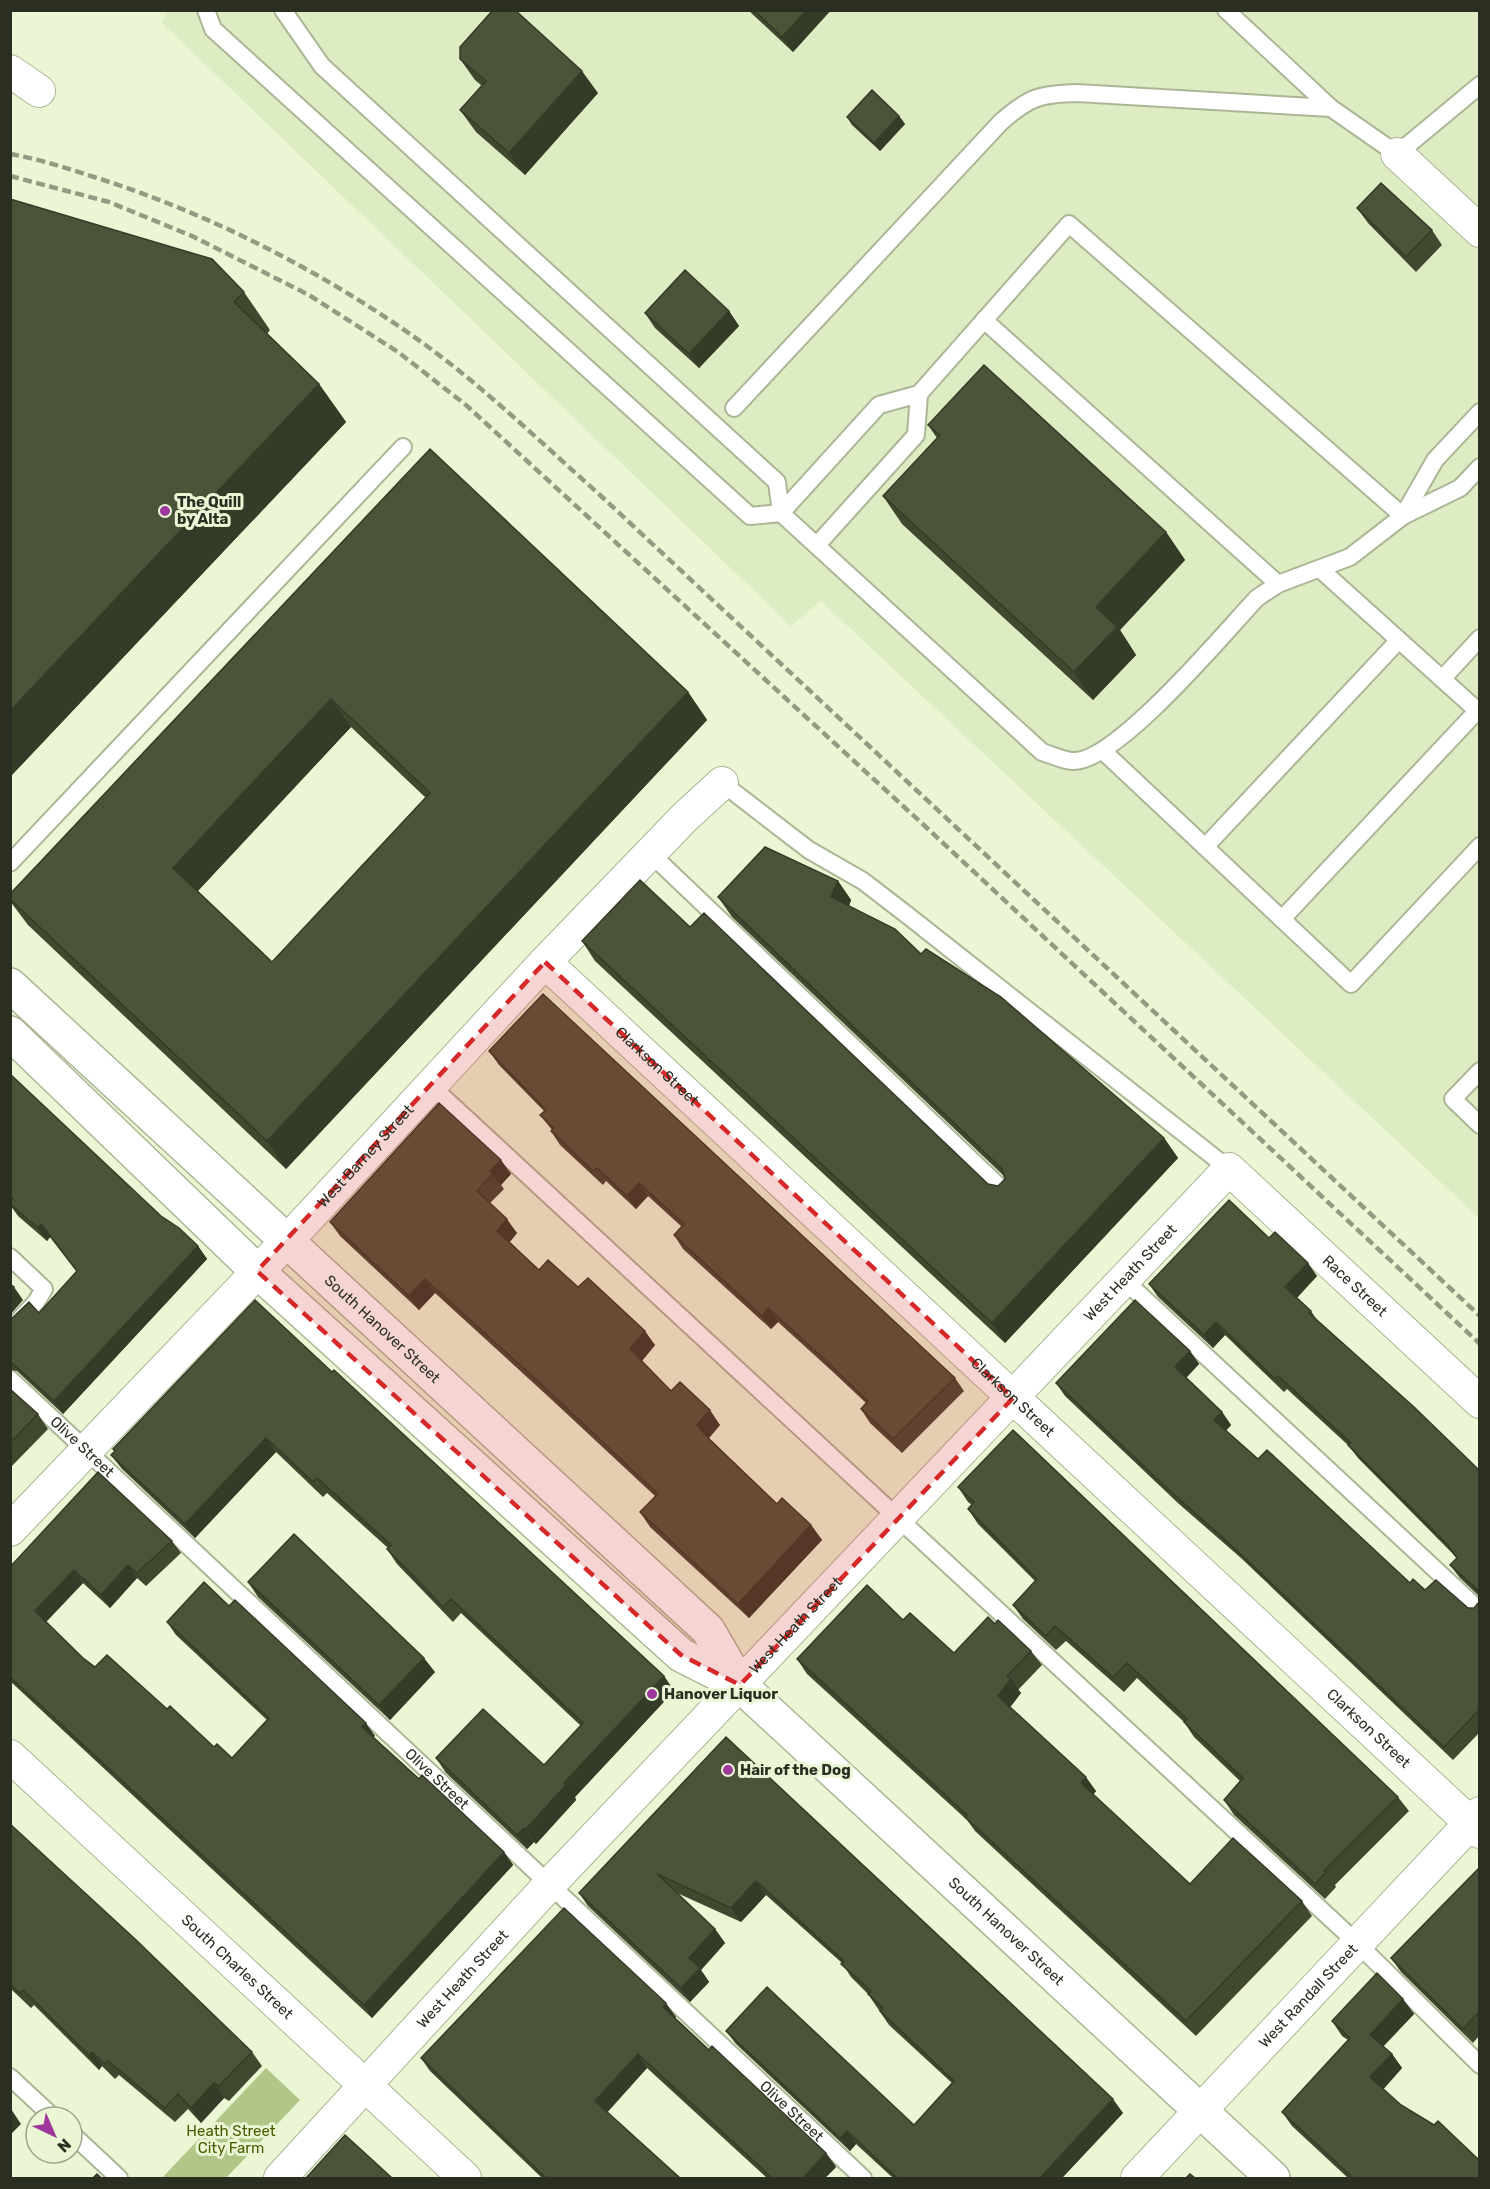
<svg xmlns="http://www.w3.org/2000/svg" width="1490" height="2189" font-family="Rubik,sans-serif">
<style>
.built{fill:#deecc3}
.green{fill:#b2c688}
.lines{fill:none;stroke-linecap:round;stroke-linejoin:round}
.lane-casing{stroke:#abb696;stroke-width:20}
.street-casing{stroke:#abb696;stroke-width:34}
.secondary-casing{stroke:#abb696;stroke-width:36}
.lane{stroke:#fff;stroke-width:16}
.street{stroke:#fff;stroke-width:32}
.secondary{stroke:#fff;stroke-width:33}
.rail{stroke:#939b83;stroke-width:4.5;stroke-dasharray:9 4.5;stroke-linecap:butt}
.wall{fill:#404830;fill-rule:evenodd}
.shaded-wall{fill:#343b27}
.building{fill:#4b5438;stroke:#343b27;stroke-width:1.5;fill-rule:evenodd}
.marked{fill:#d62828;fill-opacity:0.2;stroke:#d62828;stroke-width:4.5;stroke-dasharray:12 8;stroke-linejoin:round}
.poi-dot{fill:#9e379b;stroke:#eaf6d4;stroke-width:2}
.labels{text-anchor:middle;stroke-width:6;stroke-linejoin:round;paint-order:stroke}
.poi-label{font-size:15px;font-weight:bold;fill:#2a2f22;stroke:#eaf6d4;text-anchor:start}
.street-label{font-size:15px;fill:#2a2f22;stroke:#eaf6d4}
.park-label{font-size:15px;fill:#485d00;stroke:#eaf6d4}
</style>
<rect width="100%" height="100%" fill="#eaf6d4"/>
<path class="built" d="M167 10 1479 11V1218L821 601 791 626 162 23Z"/>
<path class="green" d="M266 2068 300 2100 226 2178H162Z"/>
<g class="lines">
<g class="lane-casing">
<g id="lane">
<path d="M206 10 213 29 750 516 781 513 879 405 919 394 1069 224 1403 516"/>
<path d="M283 10 322 66 777 482 781 513 1042 752C1052 755 1064 761 1073 761 1116 763 1225 632 1257 598L1278 584 1350 557 1403 516 1460 488 1480 467"/>
<path d="M1226 10 1331 108 1397 154 1480 85"/>
<path d="M984 320 1278 584"/>
<path d="M734 408 1001 122C1029 97 1040 94 1077 93L1331 108"/>
<path d="M1403 516 1435 460 1480 412"/>
<path d="M817 545 916 435 919 394"/>
<path d="M1320 569 1480 713"/>
<path d="M1442 679 1480 638"/>
<path d="M1103 751 1351 984 1480 846"/>
<path d="M722 783 809 850 863 881 911 918 1229 1169"/>
<path d="M1205 847 1399 640"/>
<path d="M650 853 1009 1196"/>
<path d="M10 863 403 447"/>
<path d="M1282 919 1477 711"/>
<path d="M1480 1071 1453 1099 1480 1125"/>
<path d="M429 1084 1357 1943 1480 2065"/>
<path d="M10 1257 44 1289 36 1302 10 1330"/>
<path d="M1124 1280 1480 1611"/>
<path id="s1" d="M10 1379 863 2178"/>
<path d="M10 2077 53 2117"/>
<path d="M72 2134 119 2178"/>
</g>
</g>
<g class="street-casing">
<g id="street">
<path d="M10 71 39 91"/>
<path d="M1397 154 1480 231"/>
<path id="s2" d="M545 962 1480 1832"/>
<path id="s3" d="M10 1530 286 1242 545 962 685 817 722 783"/>
<path id="s4" d="M10 1756 465 2178"/>
<path id="s5" d="M280 2178 549 1885 1229 1169 1480 1402"/>
<path id="s6" d="M1137 2178 1480 1813"/>
</g>
</g>
<g class="secondary-casing">
<g id="secondary">
<path id="s7" d="M10 985 708 1630 740 1685"/>
<path id="s8" d="M10 1033 257 1271 681 1655 740 1685 1273 2178"/>
</g>
</g>
<use href="#lane" class="lane"/>
<use href="#street" class="street"/>
<use href="#secondary" class="secondary"/>
<path class="rail" d="M10 154C39 159 66 168 94 177 205 212 314 267 410 334 478 381 538 440 600 495L1480 1316
M10 176 109 202 192 236 309 295 398 352 466 405 927 828 1480 1344"/>
</g>
<path class="wall" d="M748 10H831L793 52Z
M460 59 598 93 525 175 476 132 460 110 482 86 475 80Z
M899 116 905 124 880 151 852 125 847 117Z
M10 199 244 292 270 330 267 334 319 384 346 422 10 777Z
M1357 208 1432 230 1442 245 1416 272 1368 223Z
M729 311 739 326 699 368 655 328 645 313Z
M928 425 1166 532 1185 560 1120 630 1136 655 1093 700 902 524 883 496 937 438Z
M430 449 688 692 707 720 286 1169 28 925 10 901V894ZM351 727 426 798 272 962 197 892Z
M838 881 851 900 849 906 921 954 1164 1138 1178 1158 1005 1343 595 961 582 941 690 927 988 1184 998 1186 1005 1179V1177L732 917 718 897Z
M489 1051 955 1378 964 1391 902 1453 870 1423 861 1409 866 1403 833 1372 778 1322 771 1329 683 1249 674 1235 682 1227 648 1196 636 1209 606 1181 603 1185 560 1145 551 1131 552 1130 540 1115 544 1111 499 1065Z
M10 1074 161 1216 198 1246 207 1259 63 1414 17 1371 10 1370V1320L39 1313 77 1272 50 1237 47 1241 18 1216 10 1205Z
M439 1103 511 1174 501 1185 504 1189 490 1203 517 1233 510 1242 539 1270 578 1287 655 1345 642 1361 671 1391 720 1425 709 1438 777 1504 811 1525 822 1540 749 1618 650 1527 640 1512 655 1496 552 1400 435 1293 419 1310 340 1236 330 1222Z
M1269 1238 1317 1276 1297 1298 1311 1311 1317 1320 1479 1470V1596L1460 1578 1450 1565 1457 1558 1456 1557 1358 1458 1349 1446 1287 1389 1284 1392 1225 1335 1213 1348 1158 1297 1149 1284Z
M1190 1351 1199 1364 1186 1378 1222 1412 1231 1425 1226 1431 1258 1459 1410 1583 1468 1608H1474L1479 1602V1733L1453 1760 1241 1558 1179 1504 1065 1396 1056 1383Z
M332 1372 664 1676 674 1691 575 1797 576 1800 536 1844 534 1842 527 1849 446 1773 436 1758 544 1765 581 1726 461 1613 453 1622 397 1564 387 1549 388 1548 327 1493 323 1497 276 1452 195 1538 122 1469 111 1455Z
M10 1389 38 1414 48 1429 10 1468Z
M958 1487 1398 1797 1409 1811 1335 1885 1336 1887 1325 1899 1234 1815 1224 1800 1240 1781 1194 1737 1184 1722 1137 1678 1124 1692 1066 1641 1056 1650 1023 1619 1013 1605 1035 1581 978 1524 968 1509 972 1505 968 1502Z
M172 1541 181 1553 146 1586 137 1578 110 1608 83 1583 46 1622 83 1658 95 1667 167 1709 214 1747 232 1758 267 1720 176 1635 167 1622 229 1606 375 1736 373 1737 419 1779 504 1852 513 1865 372 2018 10 1681V1567Z
M248 1582 435 1672 390 1720 258 1597Z
M903 1620 954 1653 995 1624 1031 1651 1042 1665 1018 1690 1021 1693 1010 1707 1096 1791 1093 1795 1190 1884 1302 1901 1312 1916 1196 2036 975 1831 967 1820 807 1674 797 1659Z
M726 1737 1123 2113 1062 2178H893L856 2144 850 2151 736 2044 726 2031 914 2125 952 2083 889 2025 868 1994 851 1977 842 1963 766 1895 741 1922 677 1893 715 1929 725 1943 701 1970 709 1982 690 2002 588 1906 579 1893Z
M10 1824 252 2052 262 2066 229 2101 224 2098 201 2123 188 2109 175 2122 119 2075 115 2079 102 2066 99 2070 34 2005 31 2008 12 1990 10 1991Z
M1479 1871V2036L1473 2043 1401 1972 1391 1958Z
M1403 1999 1414 2014 1383 2046 1392 2054 1402 2068 1383 2089 1479 2178H1348L1292 2126 1282 2112 1348 2040 1342 2036 1332 2021Z
M676 2017 675 2018 709 2050 826 2153 836 2167 825 2178H767L647 2068 607 2112 680 2178H542L430 2071 421 2058Z"/>
<path class="shaded-wall" d="M807 10H831L793 52 782 37Z
M582 71 598 93 525 175 509 153Z
M899 116 905 124 880 151 874 143Z
M729 311 739 326 699 368 689 354Z
M319 384 346 422 10 777V711Z
M1166 532 1185 560 1120 630 1136 655 1093 700 1074 672 1096 607Z
M688 692 707 720 286 1169 267 1141Z
M331 699 351 727 192 897 173 868Z
M838 881 851 900 845 917 831 897Z
M1164 1138 1178 1158 1005 1343 992 1323Z
M501 1160 511 1174 501 1185 490 1171Z
M639 1183 648 1196 636 1209 627 1196Z
M507 1219 517 1233 507 1245 497 1231Z
M41 1224 50 1237 47 1241 38 1228Z
M198 1246 207 1259 63 1414 54 1401Z
M1308 1263 1317 1276 1294 1300 1285 1287Z
M425 1279 435 1293 419 1310 409 1296Z
M14 1287 23 1300 10 1315V1292Z
M768 1308 778 1322 771 1329 762 1316Z
M1216 1322 1225 1335 1213 1348 1204 1335Z
M645 1331 655 1345 640 1363 630 1349Z
M1190 1351 1199 1364 1184 1380 1175 1367Z
M710 1410 720 1425 708 1439 697 1425Z
M1222 1412 1231 1425 1223 1433 1214 1420Z
M266 1438 276 1452 195 1538 185 1524Z
M811 1525 822 1540 749 1618 738 1604Z
M128 1565 137 1578 110 1608 101 1595Z
M74 1570 83 1583 44 1624 35 1611Z
M424 1658 435 1672 390 1720 379 1705Z
M664 1676 674 1691 575 1797 576 1800 536 1844 526 1829 564 1783Z
M1011 1679 1021 1693 1008 1710 998 1696Z
M366 1723 375 1736 371 1740 362 1727Z
M1086 1777 1096 1791 1091 1797 1081 1783Z
M524 1828 534 1842 527 1849 517 1835Z
M504 1852 513 1865 372 2018 364 2005Z
M756 1881 766 1895 741 1922 731 1908Z
M715 1929 725 1943 701 1970 709 1982 690 2002 681 1988 689 1958Z
M1403 1999 1414 2014 1381 2049 1370 2035Z
M666 2003 676 2017 673 2021 663 2007Z
M92 2052 102 2066 99 2070 89 2055Z
M638 2054 647 2068 605 2115 595 2101Z
M1392 2054 1402 2068 1381 2092 1370 2077Z
M214 2083 224 2098 201 2123 191 2108Z
M1113 2099 1123 2113 1062 2178H1040Z
M11 2109 21 2124 10 2135V2110Z
M847 2131 856 2144 850 2151 840 2138Z
M826 2153 836 2167 825 2178H803Z"/>
<path class="building" d="M493 10H515L582 71 509 153 460 110 486 81 460 59V47Z
M754 10H807L782 37Z
M872 90 899 116 874 143 847 117Z
M1381 183 1432 230 1406 257 1357 208Z
M10 199 212 259 244 292 234 302 319 384 10 711Z
M685 270 729 311 689 354 645 313Z
M984 365 1166 532 1096 607 1117 627 1074 672 883 496 940 435 928 425Z
M430 449 688 692 267 1141 10 899V894ZM331 699 430 793 272 962 173 868Z
M765 847 838 881 831 897 895 929 921 954 926 949 1001 997 1164 1138 992 1323 582 941 640 880 690 927 704 913 988 1184 998 1186 1005 1179 1002 1169 718 897Z
M543 994 955 1378 893 1439 861 1409 868 1401 823 1358 768 1308 762 1316 674 1235 684 1224 639 1183 627 1196 597 1168 593 1171 551 1131 554 1128 540 1115 546 1110 489 1051Z
M10 1074 161 1216 179 1228 198 1246 54 1401 10 1361V1320L29 1302 39 1313 77 1271 41 1224 38 1228 10 1204V1201L13 1199 10 1197Z
M439 1103 501 1160 490 1171 493 1174 477 1191 507 1219 497 1231 539 1270 548 1260 578 1287 588 1278 645 1331 630 1349 671 1391 680 1382 710 1410 697 1425 710 1440 777 1504 782 1498 811 1525 738 1604 640 1512 658 1494 542 1385 425 1279 409 1296 330 1222Z
M1229 1200 1269 1238 1275 1232 1308 1263 1285 1287 1311 1311 1309 1313 1414 1407 1479 1470V1596L1478 1590 1450 1565 1457 1558 1447 1544 1348 1445 1351 1443 1278 1376 1275 1379 1216 1322 1204 1335 1149 1284Z
M10 1284 14 1287 10 1292Z
M255 1300 332 1372 334 1370 664 1676 564 1783 566 1785 526 1829 524 1828 517 1835 436 1758 483 1709 544 1765 583 1723 451 1599 443 1607 387 1549 391 1545 317 1478 313 1482 266 1438 185 1524 111 1455 115 1451 113 1449Z
M1135 1300 1190 1351 1175 1367 1222 1412 1214 1420 1258 1459 1267 1450 1410 1583 1413 1579 1425 1590 1436 1580 1468 1608H1474L1479 1602V1710L1444 1747 1231 1545 1170 1491 1056 1383Z
M10 1389 38 1414 10 1443Z
M1013 1430 1398 1797 1324 1871 1326 1872 1315 1884 1224 1800 1243 1778 1184 1722 1187 1719 1127 1663 1113 1677 1055 1626 1046 1636 1013 1605 1037 1579 968 1509 974 1502 958 1487Z
M98 1472 172 1541 137 1573 128 1565 101 1595 74 1570 35 1611 83 1658 95 1667 107 1655 167 1709 170 1706 214 1747 217 1744 232 1758 269 1718 167 1622 204 1582 229 1606 235 1600 366 1723 362 1727 419 1779 422 1775 504 1852 364 2005 10 1677V1567Z
M294 1534 424 1658 379 1705 248 1582Z
M867 1585 903 1620 910 1613 954 1653 988 1617 995 1624 998 1620 1031 1651 1007 1676 1011 1679 998 1696 1086 1777 1081 1783 1190 1884 1233 1838 1302 1901 1186 2021 965 1817 967 1815 797 1659Z
M726 1737 1113 2099 1040 2178H897L847 2131 840 2138 726 2031 767 1987 914 2125 954 2081 880 2011 883 2008 868 1994 871 1991 841 1964 844 1961 756 1881 731 1908 657 1874 715 1929 689 1958 700 1968 681 1988 579 1893Z
M10 1824 135 1939 252 2052 219 2086 214 2083 191 2108 178 2094 165 2108 108 2061 105 2064 92 2052 89 2055 23 1990 20 1993 10 1984Z
M1478 1869 1479 1871V2012L1463 2029 1391 1958Z
M564 1908 666 2003 663 2007 709 2050 712 2046 826 2153 803 2178H772L638 2054 595 2101 680 2178H546L421 2058Z
M1377 1973 1403 1999 1370 2035 1392 2054 1370 2077 1401 2105 1434 2125 1438 2121 1479 2160V2178H1353L1282 2112 1350 2038 1332 2021Z
M345 2135 392 2178H306Z
M97 2174 101 2178H93Z
M1190 2174 1195 2178H1186Z"/>
<path class="marked" d="M545 962 1013 1398 740 1685 681 1655 257 1271Z"/>
<g class="poi-dot">
<circle cx="165" cy="511" r="6"/>
<circle cx="652" cy="1694" r="6"/>
<circle cx="728" cy="1770" r="6"/>
</g>
<g class="labels">
<g class="poi-label">
<text x="177" y="507">The Quill<tspan x="177" dy="17">by Alta</tspan></text>
<text x="664" y="1699">Hanover Liquor</text>
<text x="740" y="1775">Hair of the Dog</text>
</g>
<g class="street-label">
<text dy="5" stroke="none"><textPath href="#s2" startOffset="153">Clarkson Street</textPath></text>
<text dy="5" stroke="none"><textPath href="#s3" startOffset="516">West Barney Street</textPath></text>
<text dy="5" stroke="none"><textPath href="#s5" startOffset="1242">West Heath Street</textPath></text>
<text dy="5" stroke="none"><textPath href="#s5" startOffset="1557">Race Street</textPath></text>
<text dy="5" stroke="none"><textPath href="#s7" startOffset="507">South Hanover Street</textPath></text>
<text dy="5" stroke="none"><textPath href="#s2" startOffset="639">Clarkson Street</textPath></text>
<text dy="5" stroke="none"><textPath href="#s1" startOffset="99">Olive Street</textPath></text>
<text dy="5" stroke="none"><textPath href="#s5" startOffset="756">West Heath Street</textPath></text>
<text dy="5" stroke="none"><textPath href="#s2" startOffset="1125">Clarkson Street</textPath></text>
<text dy="5" stroke="none"><textPath href="#s1" startOffset="585">Olive Street</textPath></text>
<text dy="5" stroke="none"><textPath href="#s8" startOffset="1344">South Hanover Street</textPath></text>
<text dy="5" stroke="none"><textPath href="#s4" startOffset="310">South Charles Street</textPath></text>
<text dy="5" stroke="none"><textPath href="#s5" startOffset="270">West Heath Street</textPath></text>
<text dy="5" stroke="none"><textPath href="#s6" startOffset="250">West Randall Street</textPath></text>
<text dy="5" stroke="none"><textPath href="#s1" startOffset="1071">Olive Street</textPath></text>
</g>
<g class="park-label">
<text x="231" y="2136">Heath Street<tspan x="231" dy="17">City Farm</tspan></text>
</g>
</g>
<rect width="1490" height="2189" fill="none" stroke="#2a2f22" stroke-width="24"/>
<g transform="translate(54 2135) rotate(136)"><circle r="28" fill="#eaf6d4" stroke="#9da68d" stroke-width="1.5"/>
<path d="M0-4.5L10 22L0 15L-10 22Z" fill="#9e379b"/>
<text y="-9" font-size="16" font-weight="bold" text-anchor="middle" fill="#2a2f22">N</text>
</g>
</svg>
